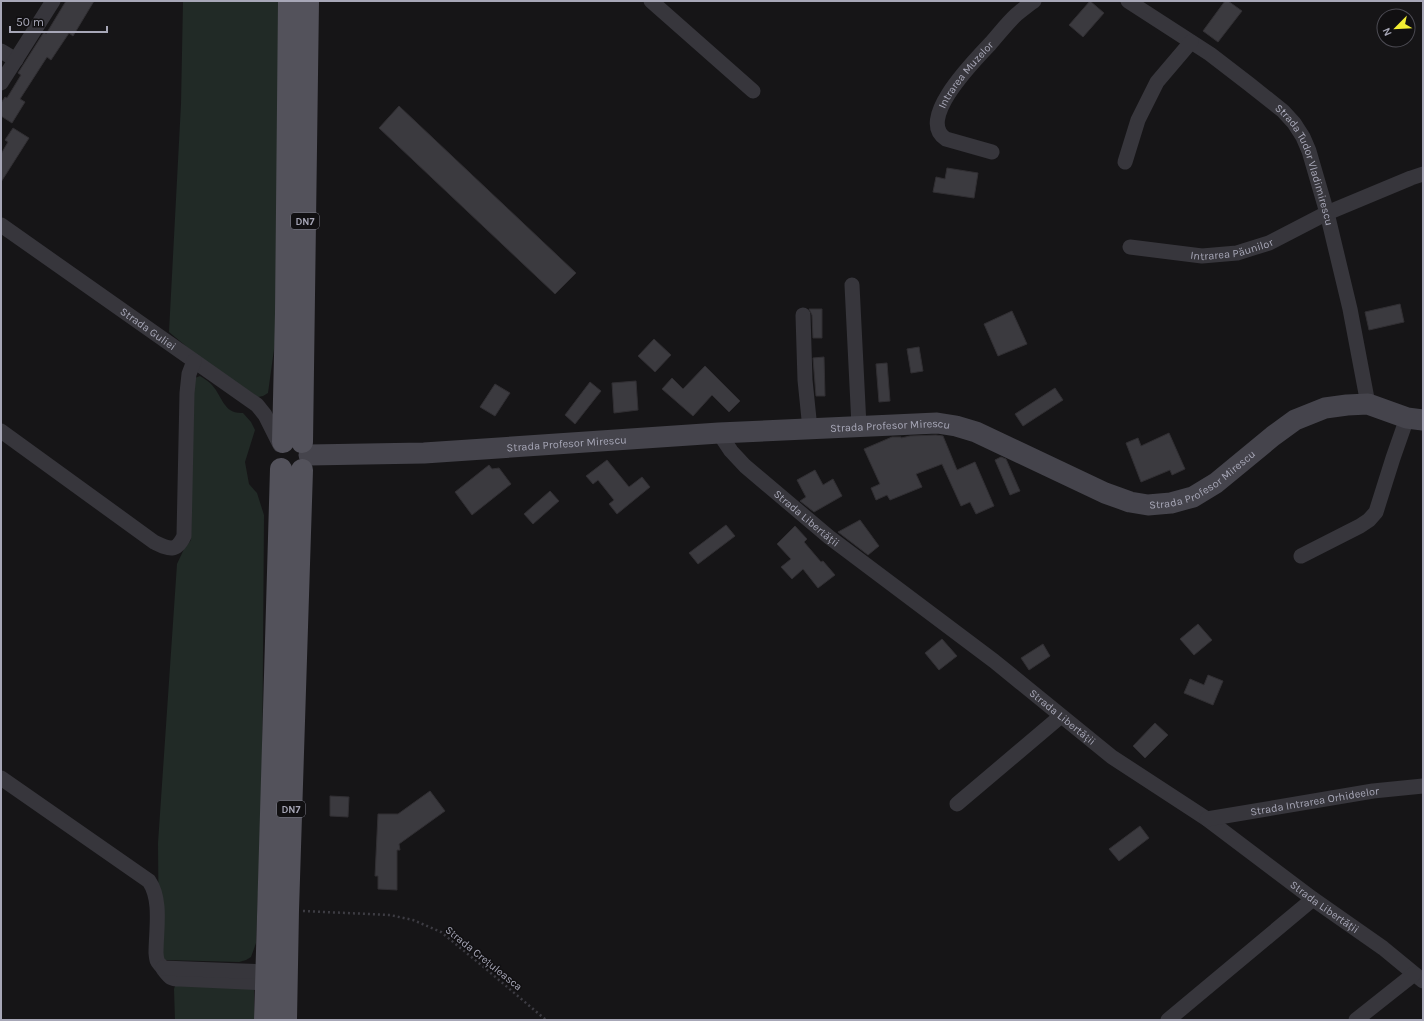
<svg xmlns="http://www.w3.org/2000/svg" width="1424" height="1021" font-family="Karla,sans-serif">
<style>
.green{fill:#212a26}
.building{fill:#3b3a3f;stroke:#312f33}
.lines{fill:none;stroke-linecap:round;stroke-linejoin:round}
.path{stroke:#3d3c43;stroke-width:2.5;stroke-dasharray:2 3;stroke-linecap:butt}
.street{stroke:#37363c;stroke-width:15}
.secondary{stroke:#45444c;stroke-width:21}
.primary{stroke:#53525b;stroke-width:22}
.labels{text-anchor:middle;stroke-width:3;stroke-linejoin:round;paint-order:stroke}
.shield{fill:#111012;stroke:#7a7a86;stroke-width:1}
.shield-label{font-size:10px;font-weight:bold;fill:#a7a7b7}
.street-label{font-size:11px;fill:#a7a7b7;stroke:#111012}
</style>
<rect width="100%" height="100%" fill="#161517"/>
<path class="green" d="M183 1H281L275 342 268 393 263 396 258 397 199 357 169 332 181 104Z
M200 376C203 378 207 380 210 383 223 395 222 414 243 413L251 422 255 430 245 462 249 484 257 493 264 515 262 791 256 943 251 957 246 960 239 962 165 960 159 952 158 843 177 564 184 549 191 540 193 384 195 378Z
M176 983 254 989V1020H175L174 989Z"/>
<path class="building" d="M66 1H94L73 36 69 33 51 60 47 57 20 99 25 102 12 123 1 116V103L5 97 7 98 21 75 18 73 44 32 46 34Z
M1090 1 1104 13 1083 37 1069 25Z
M1225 1H1228L1242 11 1218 42 1203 31Z
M399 106 576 273 555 294 379 128Z
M13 128 29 138 1 182V154L8 142 5 140Z
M947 168 978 173 974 198 933 192 936 177 945 179Z
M1400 304 1404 322 1369 330 1365 312Z
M809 309H822V338H813L812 315Z
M1012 311 1027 344 998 356 984 324Z
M654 339 671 355 655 372 638 356Z
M919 347 923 371 911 373 907 349Z
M824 357 825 396H816L813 358Z
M887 363 890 401 879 402 876 364Z
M705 366 740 401 729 412 712 395 693 416 662 389 672 378 683 389Z
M636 381 638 410 614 413 612 383Z
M590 382 601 391 575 424 565 415Z
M495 384 510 393 495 416 480 407Z
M1055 388 1063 400 1023 426 1015 414Z
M1169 433 1185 469 1172 475 1170 470 1141 482 1126 443 1138 438 1141 446Z
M936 435 943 436 957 470 975 462 994 506 976 514 970 502 961 506 942 464 916 474 922 487 890 500 887 495 876 500 871 488 880 484 864 449 892 437H901V438L910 436Z
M1001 457 1006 459 1020 491 1010 495 995 460Z
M607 460 629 487 642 477 650 487 617 514 609 504 614 500 598 480 593 484 586 476Z
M489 465 492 469 499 468 511 484 472 515 455 492Z
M815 470 823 485 833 479 842 496 814 512 800 501 806 497 797 480Z
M550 491 559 501 533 524 524 514Z
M860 520 879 546 868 555 838 532Z
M726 525 735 536 698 564 689 553Z
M795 526 807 539 804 542 821 562 823 561 835 575 818 588 803 569 792 579 781 567 791 559 777 544Z
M1198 624 1212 640 1194 655 1180 639Z
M942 639 957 656 939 670 925 653Z
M1043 644 1050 656 1029 670 1021 658Z
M1208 675 1223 681 1213 705 1184 693 1190 679 1204 685Z
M1155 723 1168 735 1145 758 1133 746Z
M430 791 445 811 399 844 400 850H397V890L378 889V876H375L378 814H398Z
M330 796 349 797 348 817 330 816Z
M1140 826 1149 838 1119 861 1109 849Z"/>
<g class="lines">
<path class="path" d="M303 911 390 915 413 920 441 932 486 969 546 1020"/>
<g class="street">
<path d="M651 1 753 91"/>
<path id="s1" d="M1128 1 1210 54 1249 84 1283 111 1294 123 1303 137 1309 151 1327 213 1350 309 1368 404"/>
<path d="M1 51 16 60"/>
<path d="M1 83 53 1"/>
<path id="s2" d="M992 152 946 139C915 120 975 60 990 44 999 34 1007 23 1017 14 1022 10 1028 5 1034 1"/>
<path d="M1125 162 1138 120 1157 82 1191 42"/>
<path id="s3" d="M1 225 257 405 265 415 280 445"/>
<path id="s4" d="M1130 247 1202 256 1237 253 1269 243 1327 213 1411 178 1423 174"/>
<path d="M852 285 859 426"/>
<path d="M803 315 805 380 810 429"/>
<path d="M1 431 154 542C169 549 176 553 184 536L187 393 189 374 194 361"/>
<path id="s5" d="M719 433 731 451 745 466 829 537 994 661 1112 757 1207 819 1313 899 1383 948 1423 981"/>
<path d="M1301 556 1360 526 1369 520 1376 512 1393 458 1407 418"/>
<path d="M1 778 149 881C162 900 156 930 156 953 157 966 159 961 164 970 170 978 171 979 180 979L266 983"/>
<path d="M957 804 1061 716"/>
<path id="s6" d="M1207 819 1373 791 1423 786"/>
<path d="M163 968 266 972"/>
<path d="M1168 1020 1313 899"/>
<path d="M1356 1020 1414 974"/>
</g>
<path class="secondary" id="s7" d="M309 455 424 453 719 433 937 423 956 426 976 432 1105 493 1130 502 1148 505 1171 503 1193 497 1216 483 1273 436 1295 420 1325 408 1347 405 1368 404 1407 418 1423 420"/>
<path class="primary" d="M283 442 286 313 289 1
M302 442 308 1
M265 1020 281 469
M286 1020 288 910 302 470"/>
</g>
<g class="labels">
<g class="shield">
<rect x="291" y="213" width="28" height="16" rx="3"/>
<rect x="277" y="801" width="28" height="16" rx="3"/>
</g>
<g class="shield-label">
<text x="305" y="225">DN7</text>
<text x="291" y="813">DN7</text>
</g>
<g class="street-label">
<text dy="4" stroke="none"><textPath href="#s2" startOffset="124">Intrarea Muzelor</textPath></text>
<text dy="4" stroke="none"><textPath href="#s1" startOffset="249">Strada Tudor Vladimirescu</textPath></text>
<text dy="4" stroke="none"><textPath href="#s4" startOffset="103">Intrarea Păunilor</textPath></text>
<text dy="4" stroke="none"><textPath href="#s3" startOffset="180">Strada Guliei</textPath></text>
<text dy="4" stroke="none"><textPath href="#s7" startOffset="582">Strada Profesor Mirescu</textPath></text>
<text dy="4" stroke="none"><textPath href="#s7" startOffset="258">Strada Profesor Mirescu</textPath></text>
<text dy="4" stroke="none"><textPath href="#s7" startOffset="918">Strada Profesor Mirescu</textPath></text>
<text dy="4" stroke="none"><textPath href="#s5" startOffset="123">Strada Libertății</textPath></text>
<text dy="4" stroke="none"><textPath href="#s5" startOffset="447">Strada Libertății</textPath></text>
<text dy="4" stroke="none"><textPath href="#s6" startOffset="109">Strada Intrarea Orhideelor</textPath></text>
<text dy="4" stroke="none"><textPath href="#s5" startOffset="771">Strada Libertății</textPath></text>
<text transform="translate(484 958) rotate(39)" y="4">Strada Crețuleasca</text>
</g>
</g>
<rect width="1424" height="1021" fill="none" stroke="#a7a7b7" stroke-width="4"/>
<g transform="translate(1396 28) rotate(246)"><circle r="19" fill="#111012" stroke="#4d4c54"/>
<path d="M0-3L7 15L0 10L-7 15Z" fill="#f2ed33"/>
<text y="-6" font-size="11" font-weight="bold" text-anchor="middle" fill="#a7a7b7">N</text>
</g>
<path d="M10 26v6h97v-6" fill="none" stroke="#a7a7b7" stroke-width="2"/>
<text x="16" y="26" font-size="12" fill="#a7a7b7" stroke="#111012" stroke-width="3" paint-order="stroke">50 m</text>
</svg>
